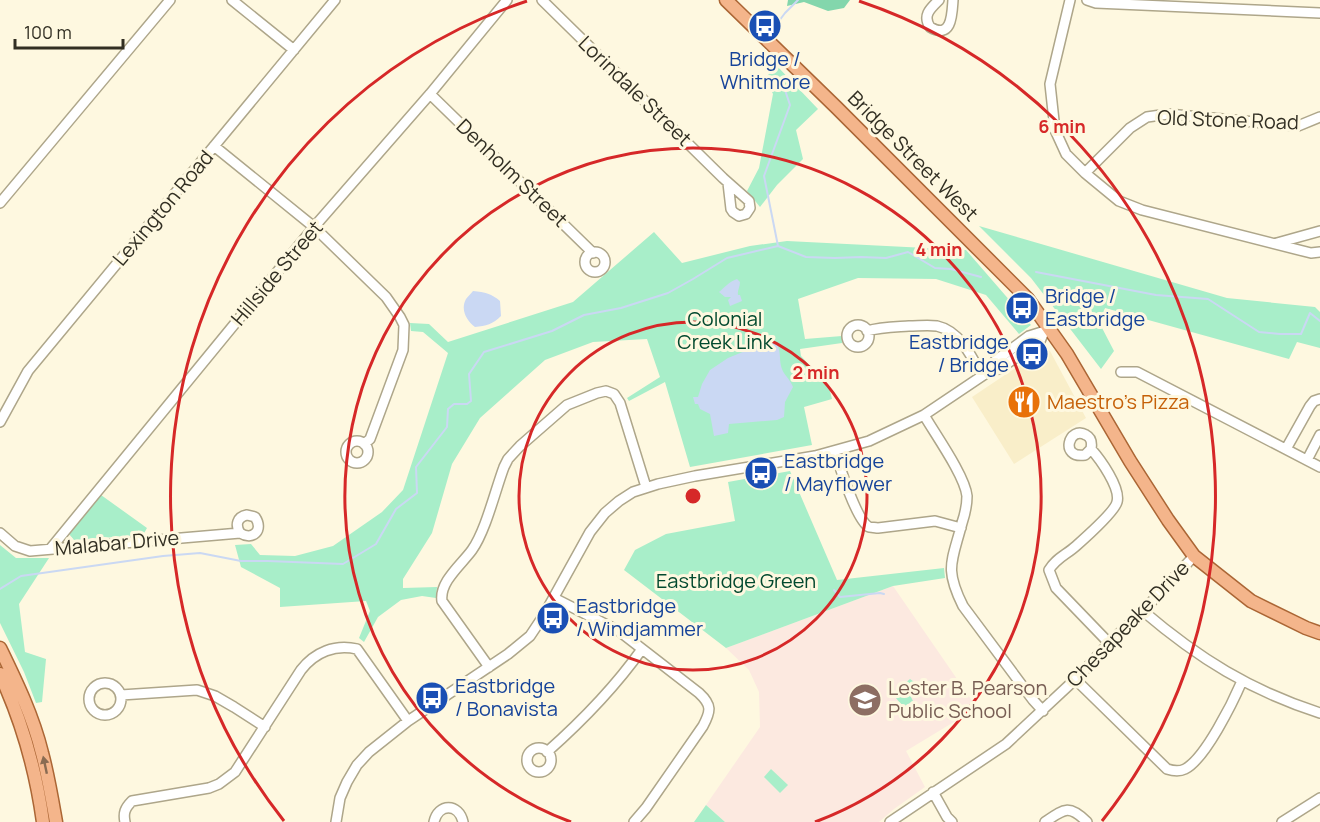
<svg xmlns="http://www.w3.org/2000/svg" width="1320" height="822" font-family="Manrope,sans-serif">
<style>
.built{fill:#f9eec9}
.education{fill:#fce9e0}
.green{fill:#a8eec9}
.forest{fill:#83d6ac}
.water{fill:#cad8f3}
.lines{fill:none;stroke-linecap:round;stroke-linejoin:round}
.stream{stroke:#cad8f3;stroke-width:2}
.minor-casing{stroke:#aea68a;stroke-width:12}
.major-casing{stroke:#ab6635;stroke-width:15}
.minor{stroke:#fff;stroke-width:9}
.major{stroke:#f4b58b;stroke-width:12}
.oneway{fill:#896b52}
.ring{fill:none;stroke:#d62828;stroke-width:3}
.labels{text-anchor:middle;stroke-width:6;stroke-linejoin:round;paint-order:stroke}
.transit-label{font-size:20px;fill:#164399;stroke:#fef8e0;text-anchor:start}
.street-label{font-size:20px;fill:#322f23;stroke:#fef8e0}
.park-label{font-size:20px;fill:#02492e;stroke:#fef8e0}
.food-label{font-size:20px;fill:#c56008;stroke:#fef8e0;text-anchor:start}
.education-label{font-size:20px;fill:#785e54;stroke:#fef8e0;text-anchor:start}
.centre{fill:#d62828;stroke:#fef8e0;stroke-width:3}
.ring-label{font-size:18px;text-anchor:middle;font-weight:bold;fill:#d62828;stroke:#fef8e0;stroke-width:6;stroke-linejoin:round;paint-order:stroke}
</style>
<rect width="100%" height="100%" fill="#fef8e0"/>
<path class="built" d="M1044 349 1050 351 1086 418 1014 464 972 397Z"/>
<path class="education" d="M893 586 977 708 906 751 925 787 894 809 879 822H725L706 805 760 727 759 692 749 670 726 648Z"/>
<path class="green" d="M777 66 818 109 796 130 803 159 777 185 760 207 747 191 759 168 773 94 765 78Z
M979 226 1227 298 1315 307 1320 312V348L1297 342 1289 359 1105 308 1100 324 1114 351 1101 369 1031 278Z
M654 232 682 263 750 246 787 241 966 250 1031 325 1019 334 986 295 936 279 858 278 798 299 805 339 842 336V343L800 349 801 356 829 387 832 399 804 407 812 445 690 467 665 382 629 401 627 398 660 377 647 339 593 342 545 360 480 418 452 464 432 533 403 579V588L437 587 436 598 422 596 401 600 378 617 364 642 359 638 370 611 366 601 280 607V588L241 567 235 545 251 544 260 555 295 556 333 546 382 512 403 490 448 353 423 332 411 331 410 323 429 324 448 342 573 302Z
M790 471 837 580 944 568 945 578 893 586 726 648 624 570 635 550 666 534 735 521 728 482Z
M101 495 147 528 143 535 74 540 69 534Z
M0 545 16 558H49L19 604 25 652 46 659 42 702 36 703 24 672 0 623Z
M910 679 917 684 916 693 911 697 913 701 903 707 896 698 903 689V685Z
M771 769 788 785 780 793 764 777Z
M706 805 725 822H694Z"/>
<path class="forest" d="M788 0H850L844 8 828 11 804 2 787 6Z"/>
<path class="water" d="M737 279 740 282C740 287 737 291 738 295H740L742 301 730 306 728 300 731 297H725L719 292C725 287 729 282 737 279Z
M473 291C485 292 492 294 500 301L501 316C493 324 486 326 475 327 467 321 460 310 466 299 468 296 471 294 473 291Z
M772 340C783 346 778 358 782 369 784 375 790 379 793 387L785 402 784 417 777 420 729 424 728 433 714 436 710 414 700 409 698 404H695L693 397H698L702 384 710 370 728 358Z"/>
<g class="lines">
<path class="stream" d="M776 25 785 13 798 0
M778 246 764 176 790 105 781 78
M1036 272 1156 295 1208 299 1259 332 1280 334H1301L1310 313 1320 321
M0 589 21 576 163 556 200 553 241 561H268L343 564 376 544 396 509 417 493 416 467 447 427 448 409 454 404H467L471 401 469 374 484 352 552 331 584 315 621 308 668 293 693 279 727 258 778 246 806 257 835 258 861 257 886 258 908 252 935 268 951 269 981 277
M834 590 840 597 880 593 884 594"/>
<g class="minor-casing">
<path id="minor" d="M232 0 294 50
M542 0 723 178 749 201 750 208 746 214 739 216 733 212 731 209 728 183
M939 0C931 8 922 15 930 27 952 40 952 14 953 0
M1070 0 1050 84 1055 130 1066 154 1085 173 1119 201 1142 210 1311 253 1320 252
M1087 0 1096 3 1320 13
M430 94 593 253
M214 146 314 227 386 297 400 317 404 325 403 350 370 439 364 444
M1085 173 1130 128 1147 117 1168 114 1298 126 1320 117
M0 203 170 0
M1277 243 1320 231
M585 262a10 10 0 1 1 20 0a10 10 0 1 1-20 0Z
M847 336a11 11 0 1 1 22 0a11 11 0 1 1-22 0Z
M867 331C881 327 895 327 909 326 918 326 928 325 937 326 960 331 972 357 982 376
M991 370 995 361 1029 336 1045 331
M1121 372H1137L1320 467
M924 415C935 434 965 476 967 496 967 506 965 514 962 523 952 562 944 568 963 606L1033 700 1043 711
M0 422 28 371 335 0
M346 452a11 11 0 1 1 22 0a11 11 0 1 1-22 0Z
M1091 449 1085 455C1059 459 1069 425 1086 435 1092 438 1092 443 1091 449 1100 459 1121 488 1117 502 1115 511 1085 538 1076 546 1066 555 1056 558 1049 570L1056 588 1109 643
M1286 449 1310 406 1314 401 1320 399
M836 452C839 466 857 521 869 527 870 527 877 528 878 528L935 521 961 528
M1307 460 1320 435
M0 533 15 546 30 551 240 533C253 541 264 530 255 517L247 515C237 517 235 525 240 533
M51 548 314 227 430 94 507 0
M554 598 619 631 699 693C712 705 711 711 703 726L646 808 634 822
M1143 611C1198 658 1251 691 1320 713
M489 667 442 601C439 582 462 564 472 550 486 530 495 491 504 467L508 459 520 446 567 405 597 393 606 391 614 394 620 403 646 487
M1076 680 1167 769C1173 771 1179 772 1185 769 1205 759 1233 702 1242 681
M89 699a16 16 0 1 1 32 0a16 16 0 1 1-32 0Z
M121 695 197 690 215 696 234 707 265 727
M527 760a12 12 0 1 1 24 0a12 12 0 1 1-24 0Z
M547 752C582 721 615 687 642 649
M933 792 947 817 952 822
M125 822C123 813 125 808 132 801L209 788 219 784 235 772 301 670C315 652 335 644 357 649L408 721
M336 822 340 798 347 782 357 765 369 752 408 721 508 654 530 636 544 615 590 532 605 513 619 501 633 492 658 484 695 476 815 456 869 441 924 415 991 370 999 369 1034 345 1040 341 1044 332
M434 822C438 803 459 803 463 822
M890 822 1006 744 1082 673 1109 643 1143 611 1194 556
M1045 822C1064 809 1069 804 1087 822
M1282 822 1320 798"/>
</g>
<g class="major-casing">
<path id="major" d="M726 0 836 107 1028 299 1067 354 1130 461 1168 520 1194 556 1251 601 1306 628 1320 633
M0 648C16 681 33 716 42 753 48 775 52 799 56 822
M0 674C22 721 36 771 43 822"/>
</g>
<use href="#minor" class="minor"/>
<use href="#major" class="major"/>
</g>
<defs><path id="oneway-solid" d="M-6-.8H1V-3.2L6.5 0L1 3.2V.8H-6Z" transform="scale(1.5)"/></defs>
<use class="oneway" href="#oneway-solid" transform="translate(45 765) rotate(-102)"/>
<g class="ring">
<circle cx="693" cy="496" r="174"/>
<path d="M571 822A348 348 0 1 1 815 822"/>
<path d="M284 821A522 522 0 0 1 527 1M859 1A522 522 0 0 1 1102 821"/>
</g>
<defs>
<g id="bus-disc" transform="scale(1.725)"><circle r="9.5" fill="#1a4fb4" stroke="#fef8e0"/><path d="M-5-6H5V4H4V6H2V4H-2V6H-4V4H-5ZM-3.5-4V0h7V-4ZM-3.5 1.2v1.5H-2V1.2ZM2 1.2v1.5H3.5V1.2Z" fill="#fff"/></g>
<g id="restaurant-disc" transform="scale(1.725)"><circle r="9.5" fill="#e8710a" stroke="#fef8e0"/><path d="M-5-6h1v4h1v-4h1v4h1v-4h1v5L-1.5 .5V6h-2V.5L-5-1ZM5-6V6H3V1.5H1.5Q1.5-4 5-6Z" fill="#fff"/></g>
<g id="school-disc" transform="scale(1.725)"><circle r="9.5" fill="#8d6e63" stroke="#fef8e0"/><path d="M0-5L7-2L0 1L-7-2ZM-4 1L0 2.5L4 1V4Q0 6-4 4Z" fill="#fff"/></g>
</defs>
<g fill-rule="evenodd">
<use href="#bus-disc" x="765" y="26"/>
<use href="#bus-disc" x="1022" y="308"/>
<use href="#bus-disc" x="1032" y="354"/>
<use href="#restaurant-disc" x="1024" y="402"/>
<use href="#bus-disc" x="761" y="473"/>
<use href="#bus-disc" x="553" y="618"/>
<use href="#bus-disc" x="432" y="698"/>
<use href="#school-disc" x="865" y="700"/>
</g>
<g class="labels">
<g class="transit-label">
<text x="765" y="66" text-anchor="middle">Bridge /<tspan x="765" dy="23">Whitmore</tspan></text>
<text x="1045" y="303">Bridge /<tspan x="1045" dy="23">Eastbridge</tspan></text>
<text x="1009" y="349" text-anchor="end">Eastbridge<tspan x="1009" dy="23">/ Bridge</tspan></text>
<text x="784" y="468">Eastbridge<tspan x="784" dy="23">/ Mayflower</tspan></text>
<text x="576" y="613">Eastbridge<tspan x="576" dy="23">/ Windjammer</tspan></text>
<text x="455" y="693">Eastbridge<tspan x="455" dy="23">/ Bonavista</tspan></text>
</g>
<g class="street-label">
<text transform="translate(635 91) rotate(44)" y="7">Lorindale Street</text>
<text transform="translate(1228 120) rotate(2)" y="7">Old Stone Road</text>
<text transform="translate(913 156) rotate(45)" y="7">Bridge Street West</text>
<text transform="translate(512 173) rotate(44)" y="7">Denholm Street</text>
<text transform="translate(163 208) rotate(-50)" y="7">Lexington Road</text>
<text transform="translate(277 273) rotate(-50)" y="7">Hillside Street</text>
<text transform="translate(117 543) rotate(-5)" y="7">Malabar Drive</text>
<text transform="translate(1128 624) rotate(-46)" y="7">Chesapeake Drive</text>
</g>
<g class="park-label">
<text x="725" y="326">Colonial<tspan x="725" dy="23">Creek Link</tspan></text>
<text x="736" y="588">Eastbridge Green</text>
</g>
<g class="food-label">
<text x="1047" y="409">Maestro's Pizza</text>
</g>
<g class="education-label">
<text x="888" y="695">Lester B. Pearson<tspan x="888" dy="23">Public School</tspan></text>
</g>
</g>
<circle cx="693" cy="496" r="9" class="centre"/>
<g class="ring-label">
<text x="1062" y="133">6 min</text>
<text x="939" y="256">4 min</text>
<text x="816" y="379">2 min</text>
</g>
<path d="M15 39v9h108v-9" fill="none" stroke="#322f23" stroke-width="3"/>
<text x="24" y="39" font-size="18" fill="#322f23" stroke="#fef8e0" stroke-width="4.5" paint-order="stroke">100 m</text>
</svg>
